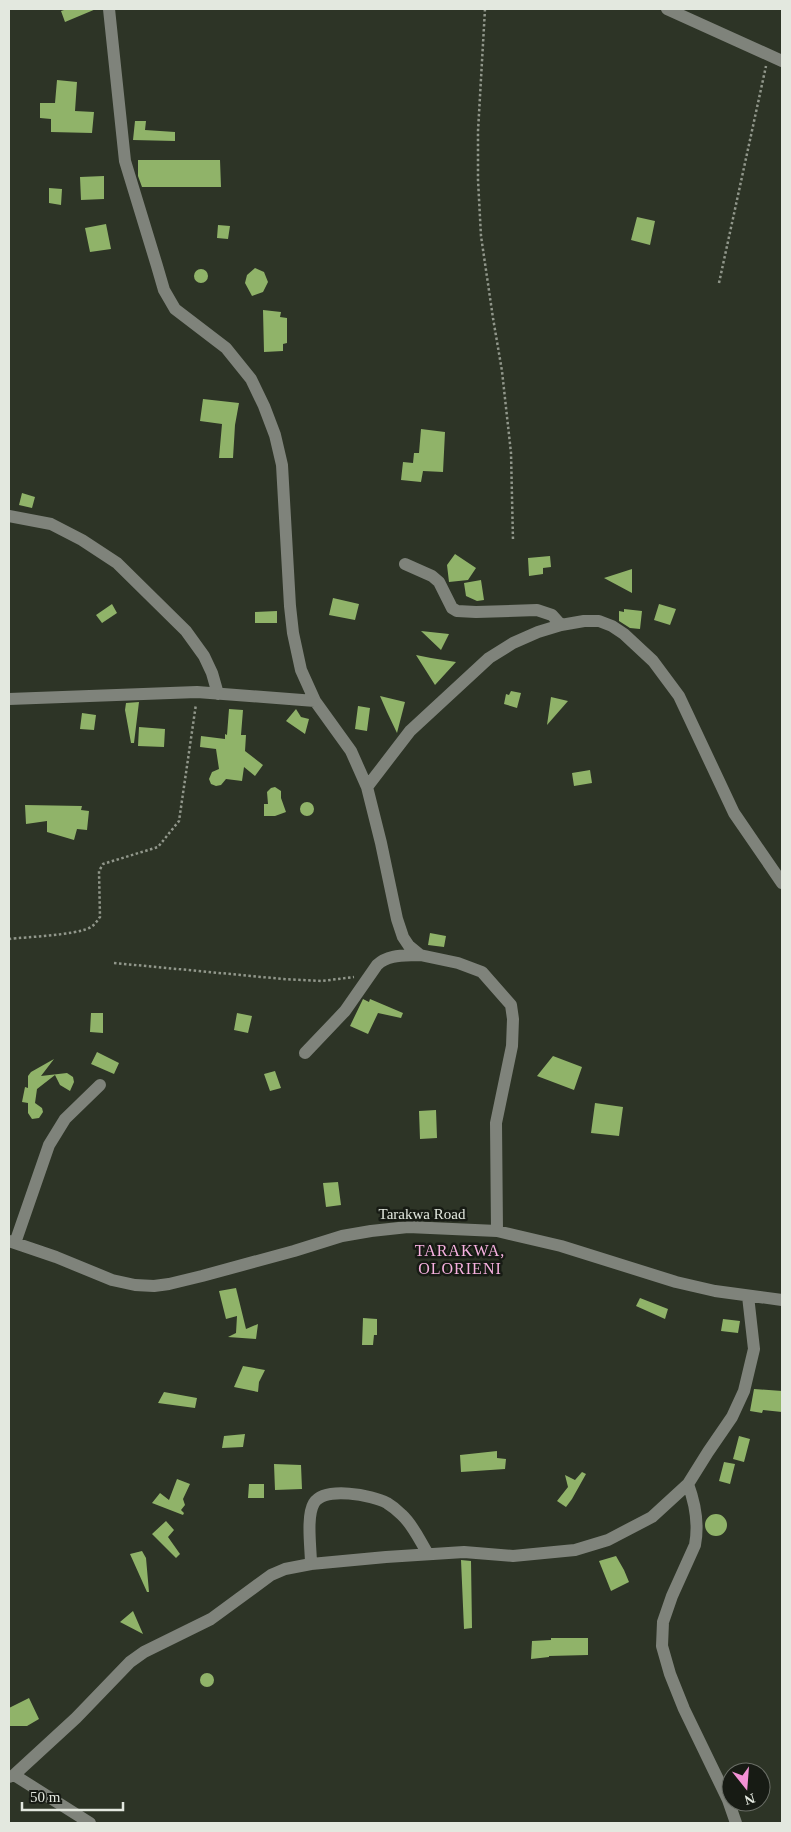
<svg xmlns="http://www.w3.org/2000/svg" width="791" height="1832" font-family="Georgia,serif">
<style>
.building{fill:#90b369}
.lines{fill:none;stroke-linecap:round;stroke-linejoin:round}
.path{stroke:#91978b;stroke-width:2.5;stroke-dasharray:2.5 2.5;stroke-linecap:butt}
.minor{stroke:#7f837b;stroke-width:12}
.labels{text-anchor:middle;stroke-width:5;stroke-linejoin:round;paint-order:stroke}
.street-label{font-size:15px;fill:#e3e8df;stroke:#171b14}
.neighbourhood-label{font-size:16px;letter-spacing:1px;fill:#f7b1e0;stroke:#171b14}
</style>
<rect width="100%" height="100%" fill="#2d3426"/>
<path class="building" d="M67 9H96L65 22 61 11Z
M57 80 77 82 75 111 94 112 92 133 51 132V119L40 118V103H55Z
M135 121H146L145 130 175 132V141L133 140Z
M138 160H220L221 187H142L138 176Z
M104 176V199L81 200 80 177Z
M49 188 62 189 61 205 49 203Z
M637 217 655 221 650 245 631 240Z
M106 224 111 249 90 252 85 228Z
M218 225 230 226 228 239 217 238Z
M255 268 264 272 268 282 263 292 252 296 245 283 247 275Z
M194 276a7 7 0 1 1 14 0a7 7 0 1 1-14 0Z
M263 310 281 312 280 317 287 318V343L283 344V351L264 352Z
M203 399 239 403 235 425 233 458H219L222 424 200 421Z
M421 429 445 432 443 472 423 471 421 482 401 480 403 462 413 463 414 453H419Z
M22 493 35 497 32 508 19 505Z
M455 554 476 568 468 580 449 582 447 565Z
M550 556 551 567 543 568V574L529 576 528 558Z
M632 569V593L604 578Z
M481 580 484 600 477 601 466 596 464 583Z
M333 598 359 604 355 620 329 615Z
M112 604 117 613 102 623 96 615Z
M659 604 676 609 670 625 654 620Z
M624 609 642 611 640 629 630 628 619 621V611L624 612Z
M277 611V623H255V612Z
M421 631 449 634 441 650Z
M416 655 431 658 456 662 435 685Z
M511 691 521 693 517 708 504 704 506 694 509 695Z
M380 696 405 702 397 733 387 712Z
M551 697 568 701 547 725Z
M139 702 134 743H131L125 710 126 703Z
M358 706 370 708 367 731 355 729Z
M229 709 243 710 241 735H246L245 751 263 765 255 776 244 767 242 781 226 779 221 785 216 786 211 784 209 779 212 772 219 769 216 749 200 747 201 736 225 739V734L227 735Z
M296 709 301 717 309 719 305 734 286 721Z
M82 713 96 715 94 730 80 729Z
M139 727 165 729 164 747 138 746Z
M590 770 592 783 574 786 572 773Z
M275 787 281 791V798L286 812 275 816H264V804H268L267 792 271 788Z
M300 809a7 7 0 1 1 14 0a7 7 0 1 1-14 0Z
M25 805 82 806 81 810 89 811 87 830 77 829 74 840 47 832V821L26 824Z
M430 933 446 936 444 947 428 945Z
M363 999 369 1002 370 999 403 1013 401 1018 378 1013 368 1034 350 1026Z
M91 1013H103V1033L90 1032Z
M237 1013 252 1016 248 1033 234 1030Z
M97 1052 119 1063 114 1074 91 1064Z
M553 1056 582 1067 574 1090 537 1076Z
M54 1059 41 1076 67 1073 73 1077 74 1082 70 1091 60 1085 55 1075 37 1089 35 1103 42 1108 43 1112 39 1118 32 1119 28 1113V1103L22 1102 25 1087 28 1088V1076L31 1072Z
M275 1071 281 1088 270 1091 264 1074Z
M595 1103 623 1107 619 1136 591 1133Z
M436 1110 437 1138 420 1139 419 1111Z
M338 1182 341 1205 326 1207 323 1183Z
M236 1288 246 1329 258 1324 256 1339 228 1337 236 1333 237 1316 226 1319 219 1291Z
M640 1298 668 1309 665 1319 636 1306Z
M363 1318 377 1319V1335H374L373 1345H362Z
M723 1319 740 1321 738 1333 721 1331Z
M243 1366 265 1370 259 1382 258 1392 234 1387Z
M754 1389 782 1391V1412L763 1410 762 1413 750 1411Z
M164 1392 197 1398 195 1408 158 1403Z
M245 1434 243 1447 222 1448 224 1436Z
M739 1436 750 1439 744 1462 733 1459Z
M497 1451V1458L506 1459 505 1469 461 1472 460 1455Z
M724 1462 735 1464 730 1484 719 1481Z
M274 1464 301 1465 302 1489 275 1490Z
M582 1472 586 1474 572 1499 566 1507 557 1501 568 1487 565 1475 575 1480Z
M177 1479 190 1484 183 1499 185 1505 181 1510 184 1513 183 1515 152 1503 160 1493 169 1500Z
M249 1484H264V1498H248Z
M705 1525a11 11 0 1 1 22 0a11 11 0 1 1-22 0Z
M166 1521 174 1530 168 1537 180 1554 176 1558 152 1534Z
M142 1551 146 1558 149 1592H147L130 1554Z
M616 1556 624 1570 629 1582 611 1591 599 1561Z
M461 1560 471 1561 472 1628 464 1629Z
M133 1611 143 1634 120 1622Z
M551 1638H588V1655L549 1656V1657L531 1659 532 1641 551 1640Z
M200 1680a7 7 0 1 1 14 0a7 7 0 1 1-14 0Z
M29 1698 39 1719 27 1726H9V1708Z"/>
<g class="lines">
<path class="path" d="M485 9 478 131V180L481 236 493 318 502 371 511 453 513 541
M719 283 766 66
M9 939C26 937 75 935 89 928 94 926 97 921 100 917L99 871 103 864 158 847 179 821 196 704
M114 963 283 979 322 981 354 977"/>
<path class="minor" d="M109 9 125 161 157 266 164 290 175 309 226 348 251 379 264 406 275 435 282 465 290 606 293 633 301 670 315 701 351 751 367 787 381 843 397 919 403 937 409 946 420 955 458 963 482 972 511 1005 513 1019 512 1046 496 1123 497 1231
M667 9 782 61
M9 516 51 524 82 540 117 563 186 631 204 656 212 673 218 694
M405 564 432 576 439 582 452 608 457 611 476 612 537 610 552 615 561 625
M9 699 197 692 315 701
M367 787 410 731 489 658 513 643 538 632 561 625 584 621H599L612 626 624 634 653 661 679 696 734 813 782 883
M305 1053 345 1011 377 965C389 954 404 956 420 955
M9 1241 56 1257 112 1280 135 1285 154 1286 169 1284 202 1276 294 1251 342 1236 371 1231 408 1227 497 1231 561 1246 676 1282 715 1291 782 1300
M15 1243 49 1145 65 1119 100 1085
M688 1484C695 1503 699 1524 695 1545L672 1596 663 1622 662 1646 670 1674 684 1709 728 1800 736 1823
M311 1564C311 1549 306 1516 314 1503 325 1486 372 1495 387 1503 392 1506 398 1511 402 1515 413 1525 420 1541 428 1554
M14 1775 90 1823
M9 1777 14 1775 76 1718 130 1662 144 1652 211 1619 271 1575 285 1569 311 1564 386 1557 464 1552 513 1556 575 1550 608 1540 652 1517 688 1484 708 1452 732 1417 744 1391 754 1349 748 1296"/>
</g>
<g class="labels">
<g class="street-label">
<text x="422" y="1219">Tarakwa Road</text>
</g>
<g class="neighbourhood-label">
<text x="460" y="1256">TARAKWA,<tspan x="460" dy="18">OLORIENI</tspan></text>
</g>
</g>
<rect width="791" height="1832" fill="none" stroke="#e3e8df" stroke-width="20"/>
<g transform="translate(746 1787) rotate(163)"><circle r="24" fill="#171b14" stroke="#696d65"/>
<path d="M0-4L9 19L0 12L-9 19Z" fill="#f391d5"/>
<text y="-8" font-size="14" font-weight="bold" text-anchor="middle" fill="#e3e8df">N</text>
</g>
<path d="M22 1802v8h101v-8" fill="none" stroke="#e3e8df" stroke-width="2.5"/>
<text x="30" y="1802" font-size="15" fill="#e3e8df" stroke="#171b14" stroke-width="4" paint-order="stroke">50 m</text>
</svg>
